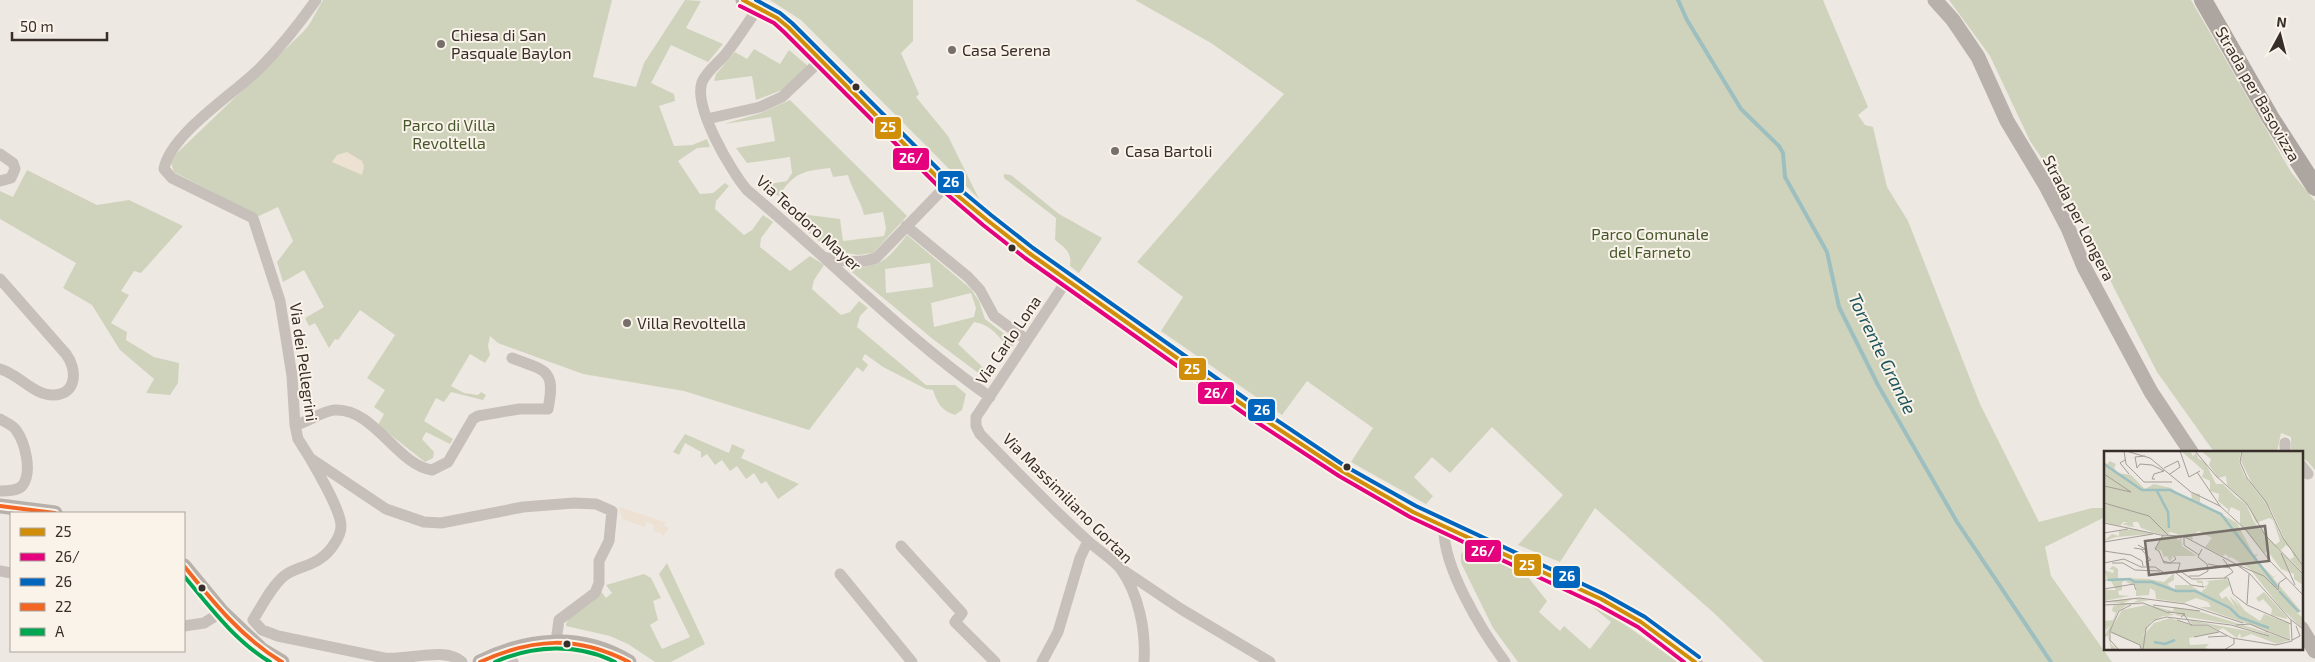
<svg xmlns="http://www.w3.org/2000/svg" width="2315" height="662" font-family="'Exo 2',sans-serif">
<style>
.green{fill:#cfd3bc;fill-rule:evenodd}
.plaza{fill:#ece1d2}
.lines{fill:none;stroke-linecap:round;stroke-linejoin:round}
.stream{stroke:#9ebfc0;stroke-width:4}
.street{stroke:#c7c0ba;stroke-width:11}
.secondary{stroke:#b8b1ab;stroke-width:15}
.primary{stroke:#aca5a0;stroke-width:18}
.bus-1-casing{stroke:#faf3ea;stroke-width:8}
.bus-2-casing{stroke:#faf3ea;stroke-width:8}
.bus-3-casing{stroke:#faf3ea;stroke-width:8}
.bus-4-casing{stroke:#faf3ea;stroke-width:8}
.bus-5-casing{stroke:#faf3ea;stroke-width:8}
.bus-1{stroke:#d18e08;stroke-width:4}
.bus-2{stroke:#e5007d;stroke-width:4}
.bus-3{stroke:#0065bd;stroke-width:4}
.bus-4{stroke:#f26522;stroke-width:4}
.bus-5{stroke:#00a651;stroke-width:4}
.poi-dot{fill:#786f6a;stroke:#faf3ea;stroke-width:2}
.bus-dot{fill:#382e29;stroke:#faf3ea;stroke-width:2}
.labels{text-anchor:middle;stroke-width:4;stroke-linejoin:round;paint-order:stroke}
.poi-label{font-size:16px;fill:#382e29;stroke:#faf3ea;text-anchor:start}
.street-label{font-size:16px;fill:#382e29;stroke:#faf3ea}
.park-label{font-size:16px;fill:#46572c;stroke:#faf3ea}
.water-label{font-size:18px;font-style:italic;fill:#1d555b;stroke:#faf3ea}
.inset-river{fill:none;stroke:#9ebfc0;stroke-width:2.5}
.inset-road{fill:none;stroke:#a59e98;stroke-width:1}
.view{fill:#786f6a;fill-opacity:0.15;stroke:#786f6a;stroke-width:2.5}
.inset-edge{fill:none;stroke:#382e29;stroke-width:2.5}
.line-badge{stroke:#faf3ea;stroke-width:2}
.badge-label{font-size:14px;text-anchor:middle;font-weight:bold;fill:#fff}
</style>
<rect width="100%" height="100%" fill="#eee8e2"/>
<path class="green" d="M323 0H612L593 77 636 87 644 63 685 0 701 1 686 28 723 44 708 62 671 45 651 83 674 94 675 101 659 106 674 146 692 145 707 139 710 147 697 148 678 161 700 194 713 193 725 183 729 186 716 201 715 209 744 235 752 230 763 215 773 222 761 238 760 247 790 271 810 256 824 265 814 280 812 289 841 315 850 312 859 301 868 308 860 316 857 327 926 385H955L966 394 962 410 955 415C942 411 937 403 933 390L926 389 883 367 865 354 862 359 868 365 863 372 857 367 809 430 684 391 583 374 498 343 490 336 488 346 490 355 485 363 470 354 451 386 464 393 478 395 481 392 486 395 483 400 451 392 444 402 436 398 424 421 453 439 450 444 426 432 422 439 434 452 433 458 425 462 378 425 384 414 374 407 385 390 367 378 395 335 360 310 338 340 335 339 329 348 315 323 309 326 305 318 324 307 304 270 283 282 277 262 293 241 278 207 259 216 174 172 171 163 175 155 302 33 309 25Z
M770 0H913V41L901 53 919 94 916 97 948 136 979 199 801 20Z
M1135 0H1823L1868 107 1858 115 1865 125 1873 127 1887 187 1908 221 1980 404 2039 522 2092 508H2105V517L2045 547 2051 576 2112 662H1764L1715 614 1595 508 1560 562 1518 545 1563 495 1492 427 1450 473 1432 457 1414 477 1433 496 1426 504 1351 462 1373 428 1307 381 1282 415 1161 331 1183 297 1137 262 1284 94 1211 43Z
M1949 0H2191L2291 172 2315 201V470L2307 461 2301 458V452H2291V437L2281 433 2277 452H2214L2157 372 2112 284 2083 218 2030 141 1990 56Z
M754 49 780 64 789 50 808 66 782 90 756 100 752 76 714 81 716 74 735 52 747 59Z
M790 100 907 216 873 253 858 255 829 250 785 212 840 219 843 241 884 236 886 229 883 212 864 215C861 201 852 190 848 175L833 177 830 168C804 171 794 172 779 196L758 186 787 181 792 173 790 157 747 163 736 148 775 141 771 117 724 124 761 113Z
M27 170 97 205 129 200 183 226 141 273 134 271 121 291 129 295 111 323 127 332 126 340 154 357 179 363 178 383 170 395 146 393 154 379 120 350 92 305 63 288 76 263 0 219V191L13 197Z
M1004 174 1011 175 1059 214 1102 238 1079 273 1070 266C1072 252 1065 248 1055 240L1056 218 1004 178Z
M907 235 971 289 979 301 985 319 1015 342 1010 350C999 337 992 325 974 322L958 344 992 376 989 381 934 340 847 268C883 266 885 262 907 235ZM930 263 933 287 886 293 885 269ZM971 293 976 308 974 317 934 327 931 303Z
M685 434 729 453 732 444 745 450 741 458 799 484 778 499 766 481 761 484 754 473 746 479 737 466 730 471 722 460 715 465 707 454 701 458V452L685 443 679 455 673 452Z
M1472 549 1523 571 1547 601 1539 612 1560 631 1564 626 1590 649 1611 622 1589 604 1624 624 1678 662H1518L1493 628 1461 563V554L1465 550Z
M667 563 705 644 671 662H655L628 644 610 636 566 626C567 611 595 609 600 590L606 598 612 593 606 585 644 574 651 578 661 598 653 601 658 620 650 625 662 649 690 637 659 574Z"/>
<path class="plaza" d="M347 152 362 161 364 166 362 175 332 162 337 155Z
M619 507 665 522 664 526 669 528 663 536 661 533 653 531 654 525 646 522 645 527 622 519Z"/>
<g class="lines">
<path class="stream" d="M1678 0 1687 20 1741 109 1779 146 1783 153 1785 177 1827 252 1839 307 1878 385 1957 522 2051 662"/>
<path class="street" d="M316 0C299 24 281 47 260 68 234 94 170 134 164 169L172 178 253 218 280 301 292 376 295 425 298 439 310 458 386 509 424 522 441 523 523 507 574 503 596 504 612 511 609 541 599 561V583L595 593 559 620 556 641
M758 8C747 24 737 40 725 55 717 64 707 71 702 82 693 107 731 171 747 190 829 258 902 335 990 397
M707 119 760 107 782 97 821 60
M0 154 13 163 15 169 11 178 0 181
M906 226 968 277 980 290 994 316 1027 340
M824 257C842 262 859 264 876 258L946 186
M0 279 66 354C77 368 78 395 53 395 33 395 19 374 0 369
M1067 280 976 417V426L980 434C1015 470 1050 507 1088 541 1098 550 1111 558 1120 568 1139 594 1146 631 1144 662
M0 419C5 422 13 425 16 430 25 442 33 473 22 486 17 491 7 491 0 491
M295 425C309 422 321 411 335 410 374 408 397 465 432 470L448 462 473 419 478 416 519 409H548C556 369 546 371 512 358
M2285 443V452
M311 460C319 474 341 511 341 526 341 537 330 552 321 558 310 567 295 567 284 576 271 587 262 606 253 620L262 630 278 636 384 658C406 661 446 646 462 662
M2301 465 2308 474
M1444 527C1442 566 1482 631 1505 662
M901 546 962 613 955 622 995 662
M1123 570 1181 609 1270 662
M0 571 11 573
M840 574 912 662
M184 626 204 623 222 612
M505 650 513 662
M1042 662 1058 632 1080 558 1088 541"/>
<path class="secondary" d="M743 0 777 18 788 27 946 186 987 220 1029 253 1256 414 1342 471 1413 512 1601 599 1641 622 1695 662
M1935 0 1953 20 1978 57 2007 121 2046 186 2068 228 2084 267 2151 392 2191 452
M0 506 55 513
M184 566 222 612 262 650 282 662
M2301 628 2315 651
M480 662C528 638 581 633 629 662"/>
<path class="primary" d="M2203 0 2270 117 2315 187"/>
<g class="bus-1-casing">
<path id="bus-1" d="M743 0 777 18 788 27 946 186 987 220 1029 253 1256 414 1342 471 1413 512 1601 599 1641 622 1695 662"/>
</g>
<g class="bus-2-casing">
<path id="bus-2" d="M740 6 774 23 784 32 942 190 983 225 1025 258 1252 419 1339 476 1410 517 1598 605 1638 627 1684 662"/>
</g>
<g class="bus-3-casing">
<path id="bus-3" d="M756 0 780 13 792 23 950 181 991 215 1033 248 1260 409 1345 466 1416 506 1604 594 1645 617 1699 657"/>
</g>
<g class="bus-4-casing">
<path id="bus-4" d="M0 506 55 513
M184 566C213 602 242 638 282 662
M480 662C533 638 576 635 629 662"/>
</g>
<g class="bus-5-casing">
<path id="bus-5" d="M184 576C209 606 235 641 270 662
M495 662C533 645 578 643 615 662"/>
</g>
<use href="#bus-1" class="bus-1"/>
<use href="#bus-2" class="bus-2"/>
<use href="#bus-3" class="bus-3"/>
<use href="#bus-4" class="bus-4"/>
<use href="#bus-5" class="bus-5"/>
</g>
<g class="poi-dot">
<circle cx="441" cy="44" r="5"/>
<circle cx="952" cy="50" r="5"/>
<circle cx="1115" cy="151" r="5"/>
<circle cx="627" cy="323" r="5"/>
</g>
<g class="bus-dot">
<circle cx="856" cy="87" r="4.5"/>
<circle cx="1012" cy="248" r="4.5"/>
<circle cx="1347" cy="467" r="4.5"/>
<circle cx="202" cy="588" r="4.5"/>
<circle cx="567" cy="644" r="4.5"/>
</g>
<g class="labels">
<g class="poi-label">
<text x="451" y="41">Chiesa di San<tspan x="451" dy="18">Pasquale Baylon</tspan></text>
<text x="962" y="56">Casa Serena</text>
<text x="1125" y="157">Casa Bartoli</text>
<text x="637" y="329">Villa Revoltella</text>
</g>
<g class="street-label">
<text transform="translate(2258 94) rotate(60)" y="6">Strada per Basovizza</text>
<text transform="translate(2079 218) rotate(63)" y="6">Strada per Longera</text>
<text transform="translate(809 223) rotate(42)" y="6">Via Teodoro Mayer</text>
<text transform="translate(1008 340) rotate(-56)" y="6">Via Carlo Lona</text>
<text transform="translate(304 362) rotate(82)" y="6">Via dei Pellegrini</text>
<text transform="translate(1068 498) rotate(45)" y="6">Via Massimiliano Gortan</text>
</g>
<g class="park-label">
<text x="449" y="131">Parco di Villa<tspan x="449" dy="18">Revoltella</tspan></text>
<text x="1650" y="240">Parco Comunale<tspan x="1650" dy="18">del Farneto</tspan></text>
</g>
<g class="water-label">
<text transform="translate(1882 354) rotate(64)" y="6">Torrente Grande</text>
</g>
</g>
<g transform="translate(2104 451)">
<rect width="199" height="199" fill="#eee8e2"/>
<path d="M77 0H86L89 5 92 2 95 8 101 11 112 33H119L132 46 142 53 150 71 171 94 176 90 169 69 165 67 152 72 145 55 123 34 122 25 114 27 105 14 107 8 97 0H137L135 11 140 24 162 53 177 85 190 101 199 116V122L186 108 190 106 187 98 182 94 177 99 171 95 199 123V134L190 128V123L177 118 163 99 161 103 155 96 136 73V60L127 56 124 63V58L114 50 115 43 106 40V30L98 26 100 20ZM138 0H199V114L181 89 167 59 148 33 137 10ZM6 10 12 13 10 17 14 22 27 24 41 38 50 33 67 37 81 47H88L87 42 96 43V51L133 72 150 104 154 103 151 107 169 126 174 123 169 127 197 160 193 162 199 167V178L176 156 146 118 127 106 123 108 125 106 121 103 119 105 101 96 108 87 95 80 88 84 89 89 67 81 64 82 67 84 51 82 37 77 34 71H29V75L32 76 18 75H26L18 73 24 71H19L16 75 0 71V11L3 13ZM30 78 49 83 12 86 0 90 8 83 15 85V80ZM59 85H73L74 90 77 86 78 95 93 105H69L66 111 63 105 60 106 57 99 51 98ZM9 115 14 118V127L45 128 60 131 70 122V129L63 133 71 139V134H86L97 141 103 136H98V132H94L92 129 99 130V135H103L105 131 101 130 123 128 126 134 115 143 118 148 122 145 131 156 125 144 136 156 127 142 141 160 156 170 160 163 185 172 186 188 96 156H107L104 151 92 147 80 152 52 148 51 140 46 137 45 144 32 145V135L22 131 25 128 18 131V139L14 140 15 144 26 145 0 150V139H12L7 130H0L3 127 0 119 9 122 10 119 5 118ZM160 141 183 166V168L167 164 168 158 159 148 155 151 152 147ZM30 147 46 149 29 152 34 149 29 148 19 152 39 153 23 154 14 160 5 184 7 193 14 199 7 198 4 185 0 186 6 174 2 179 0 170 9 169 12 162 8 160 9 155 18 152 0 151ZM42 154 71 164 74 162 65 161 49 156V155L64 159 69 160 70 156 94 160 186 189 173 193 147 183 137 187 136 182 133 187 119 177 115 179 102 173H88L85 169 165 184 127 173 71 164 59 165 47 171 38 186 50 172 66 167 86 174H101L115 181 85 187 86 194 105 193 101 197 109 199H38L36 194 9 183 6 180 18 159Z" fill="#cfd3bc"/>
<path class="inset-river" d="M0 13 38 39H66L117 63 173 136M53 40 64 61 65 77M4 129 26 128 31 131H48L72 140H91L126 157 135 166 165 177M175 140 195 161M50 191 61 193 71 189"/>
<path class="inset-road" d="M20 0 22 13 40 31H68M22 0 46 7 87 41 116 55 142 79 166 110 199 144M76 0 85 26 96 20M91 0 112 25 143 53 161 84 199 123M138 0 136 11 143 27 162 51 179 87 199 115M41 5 31 6 33 17 36 13 48 14 60 20M21 9 16 12 25 23M60 17 74 10 76 16 66 23M93 21 116 55M0 23 27 41 0 35M51 28H48L50 23 60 20M0 52 45 65 64 84M0 72 57 84 79 85 130 112 146 123 186 168 199 178M0 82 24 78M59 84 51 98 55 100 60 112H76L74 120M80 86V94L95 104M0 91 49 83M30 97 43 99 34 94M37 98 47 109 42 110 43 115M0 100 27 104 38 110 39 115M177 102 191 134M119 108 129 121 120 127M59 110 66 112 72 108 70 105M0 112 20 108 37 116H51L62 123 76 120 88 128 124 127 129 143 143 154 187 173M8 112H19L31 119 56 120M104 113 126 117M136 115 160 125 174 139 175 132 182 127M72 122 87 134 100 136M85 125H95L104 120 103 113 94 106 98 98M0 138 30 133 32 139M0 151 35 147 81 153 139 172M143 153 145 123M0 154 39 152 65 162M49 154 96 160M64 161 81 163 77 166M79 162 87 174H103L128 187 172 194 188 190 187 169M73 169 88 174M132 174 146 173 164 181M162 180 186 189M7 181 36 194 37 198M90 186 115 181M104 186 123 185M188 189 196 185 192 175M15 199 6 189V180L15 160 27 154M39 199 42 177 51 169 62 166 127 174 165 185M120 199 130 193V187"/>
<path class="view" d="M161 75 165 110 45 124 41 90Z"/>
<rect width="199" height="199" class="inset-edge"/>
</g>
<g class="line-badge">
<rect x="874" y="116" width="28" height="24" rx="5" fill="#d18e08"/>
<rect x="892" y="147" width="38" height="24" rx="5" fill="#e5007d"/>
<rect x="937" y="170" width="28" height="24" rx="5" fill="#0065bd"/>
<rect x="1178" y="357" width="29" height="24" rx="5" fill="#d18e08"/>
<rect x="1197" y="381" width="38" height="24" rx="5" fill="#e5007d"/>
<rect x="1247" y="398" width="29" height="24" rx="5" fill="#0065bd"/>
<rect x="1464" y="539" width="38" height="24" rx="5" fill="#e5007d"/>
<rect x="1513" y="553" width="29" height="24" rx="5" fill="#d18e08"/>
<rect x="1552" y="565" width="29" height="24" rx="5" fill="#0065bd"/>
</g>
<g class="badge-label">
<text x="888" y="132">25</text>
<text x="911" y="163">26/</text>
<text x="951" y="187">26</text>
<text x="1192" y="374">25</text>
<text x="1216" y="398">26/</text>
<text x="1262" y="415">26</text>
<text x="1483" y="556">26/</text>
<text x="1527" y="570">25</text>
<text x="1567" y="581">26</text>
</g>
<rect x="10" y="512" width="175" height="140" fill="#faf3ea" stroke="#aca49d"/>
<rect x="20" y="528" width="25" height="8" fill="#d18e08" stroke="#aca49d"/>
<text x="55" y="537" font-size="15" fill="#382e29">25</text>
<rect x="20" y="553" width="25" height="8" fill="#e5007d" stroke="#aca49d"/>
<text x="55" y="562" font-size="15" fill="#382e29">26/</text>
<rect x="20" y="578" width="25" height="8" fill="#0065bd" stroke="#aca49d"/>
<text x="55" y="587" font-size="15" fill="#382e29">26</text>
<rect x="20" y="603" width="25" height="8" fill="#f26522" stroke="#aca49d"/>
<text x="55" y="612" font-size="15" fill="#382e29">22</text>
<rect x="20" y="628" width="25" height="8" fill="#00a651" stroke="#aca49d"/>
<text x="55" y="637" font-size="15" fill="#382e29">A</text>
<g transform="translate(2280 35) rotate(7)" stroke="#faf3ea" stroke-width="4" paint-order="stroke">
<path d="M0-4L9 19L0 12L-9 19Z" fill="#382e29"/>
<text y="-8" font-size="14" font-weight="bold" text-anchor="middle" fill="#382e29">N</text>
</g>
<path d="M12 32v8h95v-8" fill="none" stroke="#382e29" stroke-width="2.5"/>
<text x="20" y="32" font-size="15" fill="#382e29" stroke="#faf3ea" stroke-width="4" paint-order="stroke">50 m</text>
</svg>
